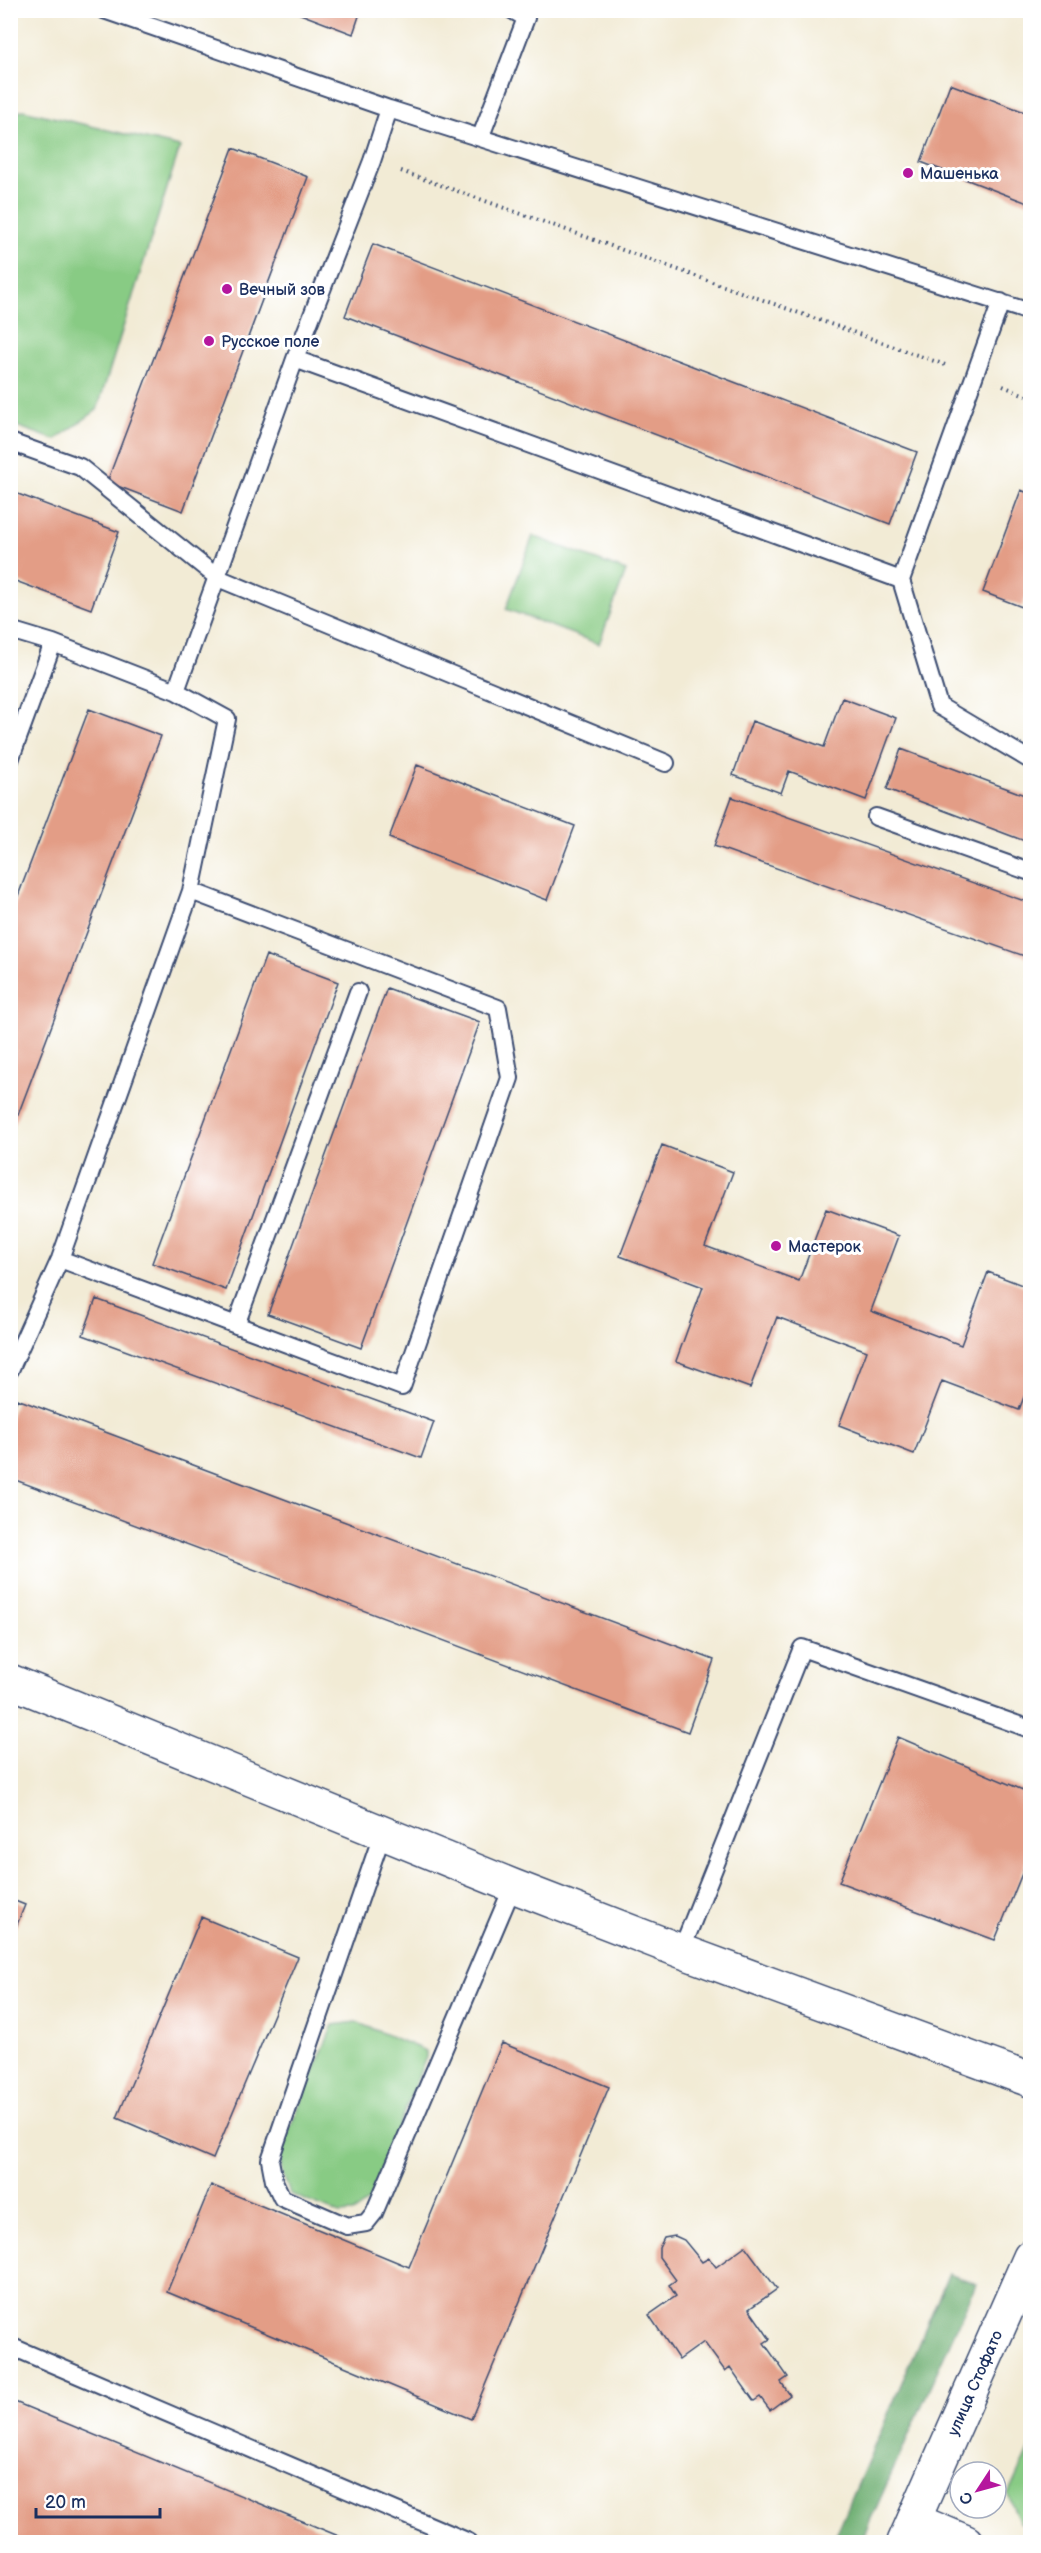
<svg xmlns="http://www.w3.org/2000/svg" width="1041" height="2553" font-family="'Balsamiq Sans',sans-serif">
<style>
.green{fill:#88cb84;stroke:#527d71;stroke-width:1.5}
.forest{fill:#6eaf72;stroke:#446f68;stroke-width:1.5}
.building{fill:#e39d86}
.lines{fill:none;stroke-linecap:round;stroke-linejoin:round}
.service-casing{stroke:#3b4b70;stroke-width:20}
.minor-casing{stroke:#3b4b70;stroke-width:36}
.tertiary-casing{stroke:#3b4b70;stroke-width:36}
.path{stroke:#3b4b70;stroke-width:4;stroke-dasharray:1.5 4.5;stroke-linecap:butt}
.service{stroke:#fff;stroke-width:16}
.minor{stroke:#fff;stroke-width:33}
.tertiary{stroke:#fff;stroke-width:33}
.poi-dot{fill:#b5179e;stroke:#fff;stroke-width:2}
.labels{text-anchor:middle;stroke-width:6;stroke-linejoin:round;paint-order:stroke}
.poi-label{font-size:16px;fill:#1b2f5e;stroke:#fff;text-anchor:start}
.street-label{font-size:16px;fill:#1b2f5e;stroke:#fff}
</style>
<rect width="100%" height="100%" fill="#fff"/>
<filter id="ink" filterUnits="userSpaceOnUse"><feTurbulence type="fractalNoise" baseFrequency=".0167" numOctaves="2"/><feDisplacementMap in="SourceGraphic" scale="12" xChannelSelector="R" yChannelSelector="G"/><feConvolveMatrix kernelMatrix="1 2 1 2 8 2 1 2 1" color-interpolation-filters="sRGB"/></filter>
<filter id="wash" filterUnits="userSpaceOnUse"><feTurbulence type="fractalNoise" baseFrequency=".008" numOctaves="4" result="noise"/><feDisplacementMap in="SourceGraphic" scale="24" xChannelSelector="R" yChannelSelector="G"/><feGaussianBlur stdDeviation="1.35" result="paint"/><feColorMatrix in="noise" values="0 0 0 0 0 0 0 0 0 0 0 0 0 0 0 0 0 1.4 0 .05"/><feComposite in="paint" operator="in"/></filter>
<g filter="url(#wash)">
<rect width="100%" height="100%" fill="#f2ebd5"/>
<path class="green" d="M23 110 180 147 97 410 55 440 11 424 10 115Z
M533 536 626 571 599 644 506 609Z
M356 2022 426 2051V2057L369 2201 353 2213 340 2214 290 2194 281 2169 280 2152 333 2025Z
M1030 2446V2528L1020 2523 1008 2495Z"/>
<path class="forest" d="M949 2273 976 2284 861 2542H833Z"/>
<g id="blocks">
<path class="building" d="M290 10H361L353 34Z
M950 84 1030 114V204L921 162Z
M233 148 308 177 183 511 107 482Z
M373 244 917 452 890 524 345 316Z
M1021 490 1030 494V600L1026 598 1022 607 983 592Z
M10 491 119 532 91 609 10 579Z
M842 698 896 718 866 800 789 771 781 793 733 775 752 721 824 747Z
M89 709 161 736 10 1136V917Z
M901 749 1030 797V843L887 789Z
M417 765 575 826 547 900 389 838Z
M732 797 1030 903V958L714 846Z
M266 955 338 982 226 1290 152 1263Z
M387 988 480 1022 361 1348 268 1314Z
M662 1145 733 1172 705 1246 799 1281 826 1209 899 1236 871 1311 961 1345 988 1272 1030 1288V1381L1019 1410 942 1381 914 1454 839 1425 867 1351 777 1317 750 1388 676 1361 703 1287 620 1256Z
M96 1299 434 1422 421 1458 83 1335Z
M17 1399 714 1660 688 1732 10 1478V1418Z
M898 1737 1030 1793V1854L995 1940 839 1882Z
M10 1899 25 1905 11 1939H10Z
M201 1917 298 1957 213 2159 117 2118Z
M502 2043 609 2087 471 2419 167 2292 211 2185 409 2267Z
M675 2236 684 2240 702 2262 709 2258 716 2267 745 2246 777 2289 749 2309 770 2339 764 2343 788 2377 781 2382 790 2395 770 2410 760 2397 754 2401 730 2367 725 2371 704 2342 679 2360 649 2315 676 2296 669 2285 676 2280 659 2257V2248L664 2238Z
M10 2400 353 2542H25L10 2536Z"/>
</g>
</g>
<g filter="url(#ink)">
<use href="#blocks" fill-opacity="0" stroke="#3b4b70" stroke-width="1.5"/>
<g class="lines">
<g class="service-casing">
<path id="service" d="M104 10 389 109 1030 312
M481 136 526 18 512 10
M295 359 372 161 389 109
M10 442 80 467 218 578 666 763
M901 580 1001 302
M10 630 53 643
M10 760 53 643 176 691
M876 817 1030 872
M60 1259 402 1387 510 1078 498 1008 191 891
M236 1325 358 992
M10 1370 60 1259 191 891 227 719 176 691 295 359 901 580 939 706 1030 760
M383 1832 270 2160 274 2181 282 2198 347 2226 366 2223 374 2213 513 1886
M681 1951 802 1648 1030 1729
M10 2346 469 2542"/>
</g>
<g class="minor-casing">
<path id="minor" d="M10 1681 513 1886 681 1951 1030 2080
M914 2520 966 2542"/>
</g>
<g class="tertiary-casing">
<g id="tertiary">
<path id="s1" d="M904 2542 1030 2257"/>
</g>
</g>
<path class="path" d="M401 171 948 366
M1003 386 1030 397"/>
<use href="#service" class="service"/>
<use href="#minor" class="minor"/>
<use href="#tertiary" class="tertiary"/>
</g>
</g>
<g class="poi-dot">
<circle cx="908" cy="173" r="6"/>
<circle cx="227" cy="289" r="6"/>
<circle cx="209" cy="341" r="6"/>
<circle cx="776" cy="1246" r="6"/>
</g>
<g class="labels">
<g class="poi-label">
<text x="920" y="179">Машенька</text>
<text x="239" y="295">Вечный зов</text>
<text x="221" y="347">Русское поле</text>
<text x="788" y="1252">Мастерок</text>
</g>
<g class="street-label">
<text dy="6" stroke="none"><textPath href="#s1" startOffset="174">улица Стофато</textPath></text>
</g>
</g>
<rect width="1041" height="2553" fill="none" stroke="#fff" stroke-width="36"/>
<g transform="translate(978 2490) rotate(234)"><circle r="28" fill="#ffffff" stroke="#a4acbf" stroke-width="1.5"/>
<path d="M0-4.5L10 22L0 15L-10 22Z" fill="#b5179e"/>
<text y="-9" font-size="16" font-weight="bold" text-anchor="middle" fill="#1b2f5e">С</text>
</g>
<path d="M36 2508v9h124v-9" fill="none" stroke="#1b2f5e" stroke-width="3"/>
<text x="45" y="2508" font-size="18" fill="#1b2f5e" stroke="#ffffff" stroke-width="4.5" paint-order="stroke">20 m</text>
</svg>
